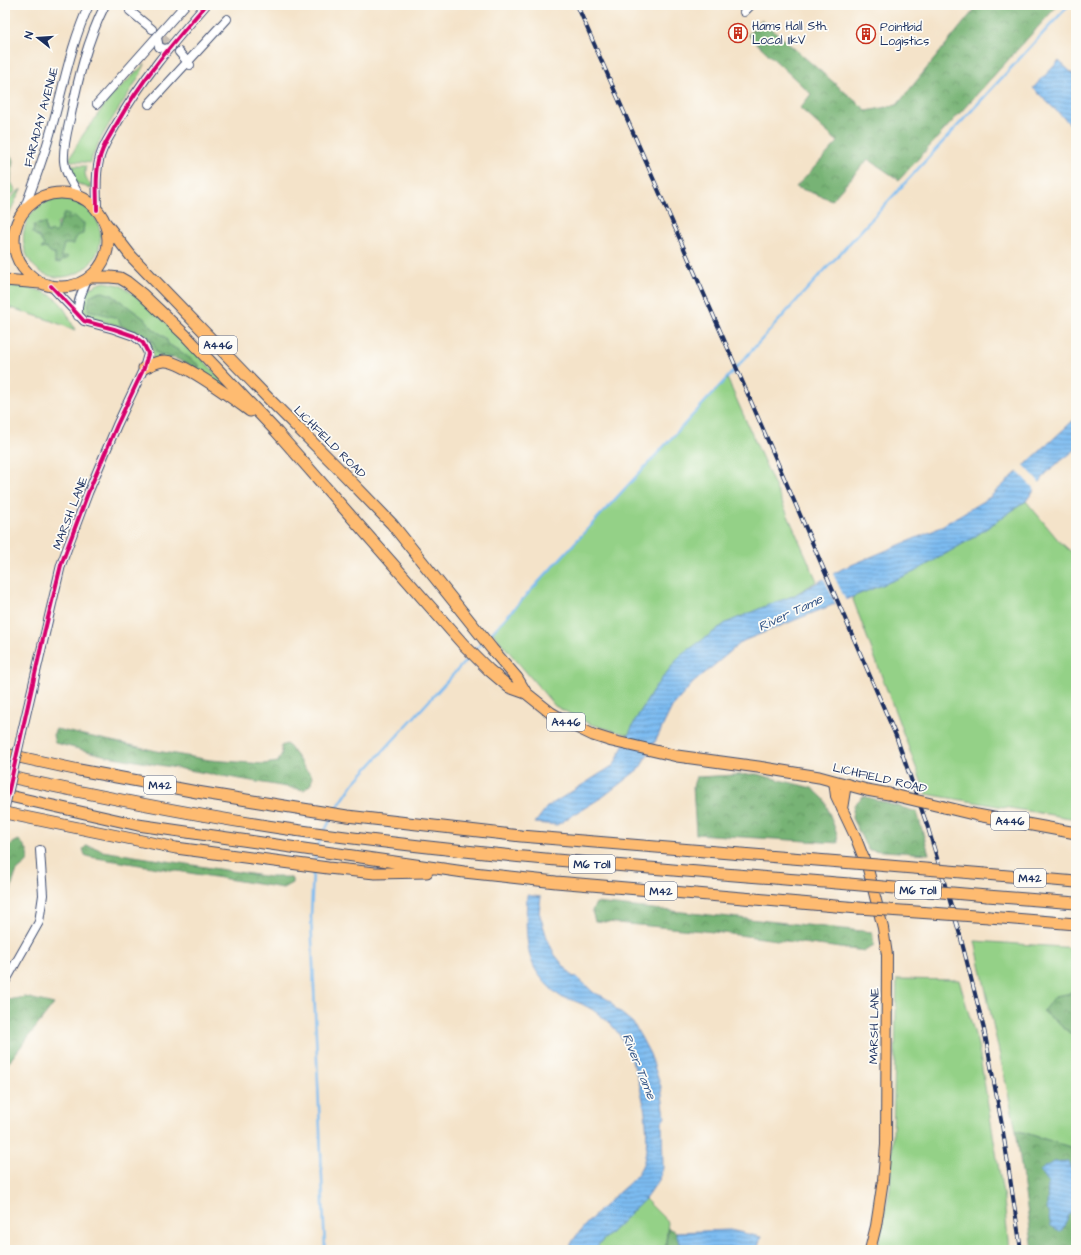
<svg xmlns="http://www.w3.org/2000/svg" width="1081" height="1255" font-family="'Architects Daughter',sans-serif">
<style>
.green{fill:#94d187;stroke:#588072;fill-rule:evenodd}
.forest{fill:url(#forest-crowns);stroke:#497169}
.water{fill:url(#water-rules);stroke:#4c76a8}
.pier{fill:#f4e3c9}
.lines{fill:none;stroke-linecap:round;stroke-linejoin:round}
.stream{stroke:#7dbcf1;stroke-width:2.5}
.minor-tunnel{stroke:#c9bfb4;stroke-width:8;stroke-dasharray:8 4;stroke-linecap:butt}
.minor-casing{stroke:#3c4a6e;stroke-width:10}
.major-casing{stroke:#3c4a6e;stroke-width:12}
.highway-casing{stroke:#3c4a6e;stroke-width:13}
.minor{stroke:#fff;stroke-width:8}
.major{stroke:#febb71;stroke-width:10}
.highway{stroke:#febb71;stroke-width:11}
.rail-casing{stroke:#1b2f5e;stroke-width:4}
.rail{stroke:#fdfcf7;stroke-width:2.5;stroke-dasharray:8;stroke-linecap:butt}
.minor-bridge-casing{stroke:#3c4a6e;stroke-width:10;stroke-linecap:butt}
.highway-bridge-casing{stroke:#3c4a6e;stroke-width:13;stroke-linecap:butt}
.minor-bridge{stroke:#fff;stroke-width:8}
.highway-bridge{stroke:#febb71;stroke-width:11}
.cycleway-casing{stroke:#fdfcf7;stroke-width:6}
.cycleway{stroke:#d6006c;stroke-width:4}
.labels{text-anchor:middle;stroke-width:3.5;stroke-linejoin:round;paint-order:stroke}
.shield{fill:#fdfcf7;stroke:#5f6c8c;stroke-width:1}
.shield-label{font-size:11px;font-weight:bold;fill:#1b2f5e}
.poi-label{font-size:12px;fill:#1b2f5e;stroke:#fdfcf7;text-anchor:start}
.street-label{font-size:12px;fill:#1b2f5e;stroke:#fdfcf7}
.water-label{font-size:13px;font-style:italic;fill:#38598a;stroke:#fdfcf7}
</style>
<defs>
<pattern id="forest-crowns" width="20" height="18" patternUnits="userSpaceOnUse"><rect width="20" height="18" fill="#77b374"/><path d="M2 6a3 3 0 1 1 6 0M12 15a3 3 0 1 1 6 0" fill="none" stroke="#619262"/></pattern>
<pattern id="water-rules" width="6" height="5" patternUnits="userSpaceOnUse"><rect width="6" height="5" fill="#7dbcf1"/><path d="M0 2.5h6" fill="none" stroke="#6699c6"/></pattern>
</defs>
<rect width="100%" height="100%" fill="#fdfcf7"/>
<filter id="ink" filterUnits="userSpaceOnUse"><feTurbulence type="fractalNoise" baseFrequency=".025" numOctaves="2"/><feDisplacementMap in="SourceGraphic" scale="8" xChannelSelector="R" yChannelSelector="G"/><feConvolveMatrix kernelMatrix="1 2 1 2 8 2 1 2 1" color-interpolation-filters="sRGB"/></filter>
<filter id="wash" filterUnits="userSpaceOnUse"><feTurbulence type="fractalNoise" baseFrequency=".012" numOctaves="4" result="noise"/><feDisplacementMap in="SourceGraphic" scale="16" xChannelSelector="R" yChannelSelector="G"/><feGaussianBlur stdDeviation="0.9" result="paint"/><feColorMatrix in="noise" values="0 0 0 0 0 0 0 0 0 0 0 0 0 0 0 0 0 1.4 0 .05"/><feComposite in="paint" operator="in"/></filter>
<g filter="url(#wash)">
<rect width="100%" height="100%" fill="#f4e3c9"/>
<path class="green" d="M145 64C139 79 131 89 123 102 110 122 98 141 90 163 82 161 76 163 69 160L80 139 111 96Z
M68 163 75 166H86C84 173 85 179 91 185V189L74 182Z
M11 182 16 191 5 199V184Z
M21 189 5 222V203Z
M57 198C84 199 107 219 99 248 95 260 86 270 75 274 22 294 0 212 57 198ZM70 215 67 218 70 219 75 216 81 222 84 223 75 240 64 244 60 256 62 258 67 259 62 260 55 257V254L44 245 39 237 33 233 34 225 45 223 46 232 54 233 57 231V224L62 219Z
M105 282 120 285 136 296 171 327 236 394 191 366 197 368 200 366 181 352 168 344 165 337 153 329 146 320 112 295 117 318 123 327C108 322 87 321 81 305L86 290 98 284Z
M5 286C24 286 52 289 63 307 68 314 71 322 75 330L49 320 5 306Z
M136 331C147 336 155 341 157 353L174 358 152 361C155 345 147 341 136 331Z
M727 378 817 581 793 596 766 606 726 623 656 686 636 719 629 735 590 724 555 706 492 632Z
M1026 501 1059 541 1076 556V819L926 794 852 597 914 572 971 539Z
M975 941 1076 948V994L1072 993 1043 1011 1076 1038V1149L1016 1130Z
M897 979 959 980 978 1045 1004 1200 1009 1250H877L890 1189 893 1136Z
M645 1199 668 1222 665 1250H593Z"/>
<path class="forest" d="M978 5H1058L899 180 868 159 832 200 796 187 838 142 800 108 811 94 748 35 761 20 867 111 897 105Z
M5 148 13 159 11 182 5 184Z
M64 213H67L70 215 68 218 70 219 75 216 81 222 84 223 83 234C77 235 75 238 74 244H64L61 256 62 258 66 256 68 257 67 259 62 260 60 263 55 262V254L50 252 47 248 41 249 44 245 39 237 33 233 34 225 45 223 46 232 49 233 52 231 54 233 57 231C58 224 62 220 64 213Z
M103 292 112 295 146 320 153 329 165 337 167 340 168 344 181 352 200 366 197 368 174 358 157 353C154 349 155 344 151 339 143 332 129 332 122 326 120 324 119 320 117 318L88 310 90 296 95 293Z
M56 729 157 751 210 760 264 764 278 762 282 753 281 746 286 744 290 747 306 770 311 774 312 778 311 784 304 790 107 756 55 743 53 735Z
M756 774 812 788 824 799 837 834 838 843 696 834 693 786 696 777Z
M863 796 917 812 929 854 868 850 852 818 854 805Z
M19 840C24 845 30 852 28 860 27 865 18 868 16 873 11 886 9 900 5 913V853C6 847 14 842 19 840Z
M86 846 96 848 102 851 270 877H290L292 879V883L283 888 90 857 85 855 83 849Z
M596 903 872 932 874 945 865 951 714 932 595 921 592 911Z
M1072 993 1076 994V1038L1043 1011 1055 996Z
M25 997 54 1004 5 1067V1004L7 1000Z
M1016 1130 1076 1149V1250H1033Z
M668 1228 676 1232 681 1250H665Z"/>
<path class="water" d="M1059 61 1076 77 1075 129 1033 88Z
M1076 418V449L1048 471 1026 501 971 539 914 572 743 641 693 683 672 707 657 738 640 768 604 796 557 825 535 823 547 807 614 765 636 719 656 686 680 656 726 623 766 606 793 596 842 569 935 530 990 497Z
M527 895 541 897 539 912 548 941 555 955 572 976 578 978 594 993 602 996 610 1001 616 1009 633 1023 641 1037 650 1054 661 1087 665 1117 662 1122 663 1168 659 1180 645 1199 593 1250H568C575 1232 603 1207 618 1193 628 1184 640 1175 644 1161 653 1127 638 1061 618 1033 612 1024 602 1017 593 1010 586 1006 577 1001 568 999 565 998 566 999 563 998 553 992 543 981 537 972 524 953 526 917 527 895Z
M1068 1161 1076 1176V1212L1069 1215 1061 1232 1051 1226 1047 1208 1048 1183 1040 1171 1053 1162Z
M730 1230 761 1237 757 1250H681L676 1232Z"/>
<path class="pier" d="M1023 464 1041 484 1036 491 1016 470Z
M832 572 846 601 836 605 823 576Z"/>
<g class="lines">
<path class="stream" d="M487 638 727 378 799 298 1069 5
M474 651 483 642
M335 811 353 784 471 655
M324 832 332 817
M317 848 321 836
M314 864 316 853
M313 869 311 916 325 1250"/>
</g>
</g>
<g filter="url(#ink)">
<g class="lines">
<path class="minor-tunnel" d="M152 29 179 52"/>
<g class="minor-casing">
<path id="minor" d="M130 11 152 29
M744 12 751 5
M158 36 157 38 159 47 165 49 171 47
M179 52 190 65
M97 104 185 5
M149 104 227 19
M80 197C74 186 65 174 64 161 63 147 67 132 70 119 78 79 87 41 105 5
M97 210C97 193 95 176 99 161 101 148 110 136 116 125 142 79 172 44 206 5
M23 212C33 186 43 160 50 134 63 90 70 46 89 5
M78 316C77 298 82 295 87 279
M22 732 61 565 88 493 117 425 144 368 148 354 147 351 143 343 134 336 114 329 84 321 51 286
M5 982 39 922 43 895 40 850"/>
</g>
<g class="major-casing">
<path id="major" d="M834 781 836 796 855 836 868 869 883 928 887 955 886 1145 883 1180 876 1226 870 1250
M842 809 846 784"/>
</g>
<g class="highway-casing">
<path id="highway" d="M14 240a47 47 0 1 1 94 0a47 47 0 1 1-94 0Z
M104 221 131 256 268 398 336 466 392 524 492 649 517 678 526 693
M90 277H110L120 278 127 282 142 294 185 335 276 431 463 644 489 670 509 687 526 693 551 713 570 724 593 735 612 741 677 756 758 767 819 777 867 790 889 794
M5 280 40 283
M144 368C151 365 157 361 165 361 182 361 235 400 250 411
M5 754 79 770 197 792 347 816 521 836 841 862
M5 776C98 796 192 815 287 829 473 856 661 869 849 884
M5 795 138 825 464 872 556 882 858 908
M944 807 977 815 1076 833
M5 813 176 848 328 868 375 873 427 872
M985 874 1076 882
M987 896 1076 903
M989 917 1076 924"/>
</g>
<use href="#minor" class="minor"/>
<use href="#major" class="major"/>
<use href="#highway" class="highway"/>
<g class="rail-casing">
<path id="rail" d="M577 5 733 360 896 736 928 828 960 935 984 1029 1002 1125 1021 1250"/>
</g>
<use href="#rail" class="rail"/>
<g class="minor-bridge-casing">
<path id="minor-bridge" d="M5 807 22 732"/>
</g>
<g class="highway-bridge-casing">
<path id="highway-bridge" d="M889 794 944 807
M841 862 985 874
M849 884 987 896
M858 908 989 917"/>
</g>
<use href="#minor-bridge" class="minor-bridge"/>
<use href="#highway-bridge" class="highway-bridge"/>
<g class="cycleway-casing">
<path id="cycleway" d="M97 210C97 193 95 176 99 161 101 148 110 136 116 125 142 79 172 44 206 5
M5 807 44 634 61 565 88 493 117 425 144 368 148 354 147 351 143 343 134 336 114 329 84 321 51 286"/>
</g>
<use href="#cycleway" class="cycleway"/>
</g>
</g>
<defs>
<g id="building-ring" transform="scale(1)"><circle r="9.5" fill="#fdfcf7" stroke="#c8321e" stroke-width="1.5"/><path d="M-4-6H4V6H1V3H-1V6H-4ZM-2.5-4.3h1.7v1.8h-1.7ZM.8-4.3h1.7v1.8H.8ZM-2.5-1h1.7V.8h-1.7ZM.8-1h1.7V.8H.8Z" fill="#c8321e"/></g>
</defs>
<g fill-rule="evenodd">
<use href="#building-ring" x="738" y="33"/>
<use href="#building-ring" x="866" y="34"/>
</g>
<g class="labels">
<g class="shield">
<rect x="199" y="336" width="38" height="18" rx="3"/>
<rect x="547" y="713" width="38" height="18" rx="3"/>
<rect x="144" y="776" width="32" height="18" rx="3"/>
<rect x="991" y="812" width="38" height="18" rx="3"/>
<rect x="569" y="855" width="46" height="18" rx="3"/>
<rect x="1014" y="869" width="32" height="18" rx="3"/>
<rect x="895" y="881" width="46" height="18" rx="3"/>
<rect x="645" y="882" width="32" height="18" rx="3"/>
</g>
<g class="shield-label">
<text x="218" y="349">A446</text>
<text x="566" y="726">A446</text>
<text x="160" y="789">M42</text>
<text x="1010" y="825">A446</text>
<text x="592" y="868">M6 Toll</text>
<text x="1030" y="882">M42</text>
<text x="918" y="894">M6 Toll</text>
<text x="661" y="895">M42</text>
</g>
<g class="poi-label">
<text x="752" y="30">Hams Hall Sth.<tspan x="752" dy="14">Local 11kV</tspan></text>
<text x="880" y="31">Pointbid<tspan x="880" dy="14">Logistics</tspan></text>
</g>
<g class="street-label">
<text transform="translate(41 117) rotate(-75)" y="4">FARADAY AVENUE</text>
<text transform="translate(330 442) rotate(45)" y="4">LICHFIELD ROAD</text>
<text transform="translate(70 513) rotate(-69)" y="4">MARSH LANE</text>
<text transform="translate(880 778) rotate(13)" y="4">LICHFIELD ROAD</text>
<text transform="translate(874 1026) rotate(-89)" y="4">MARSH LANE</text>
</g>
<g class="water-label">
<text transform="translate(790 612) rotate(-25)" y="5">River Tame</text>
<text transform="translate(640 1066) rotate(68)" y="5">River Tame</text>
</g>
</g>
<rect width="1081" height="1255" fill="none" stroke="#fdfcf7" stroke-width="20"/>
<g transform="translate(38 38) rotate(287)" stroke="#fdfcf7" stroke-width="3" paint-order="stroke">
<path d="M0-3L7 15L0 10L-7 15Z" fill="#1b2f5e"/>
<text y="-6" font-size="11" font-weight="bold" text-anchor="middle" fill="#1b2f5e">N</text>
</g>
</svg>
